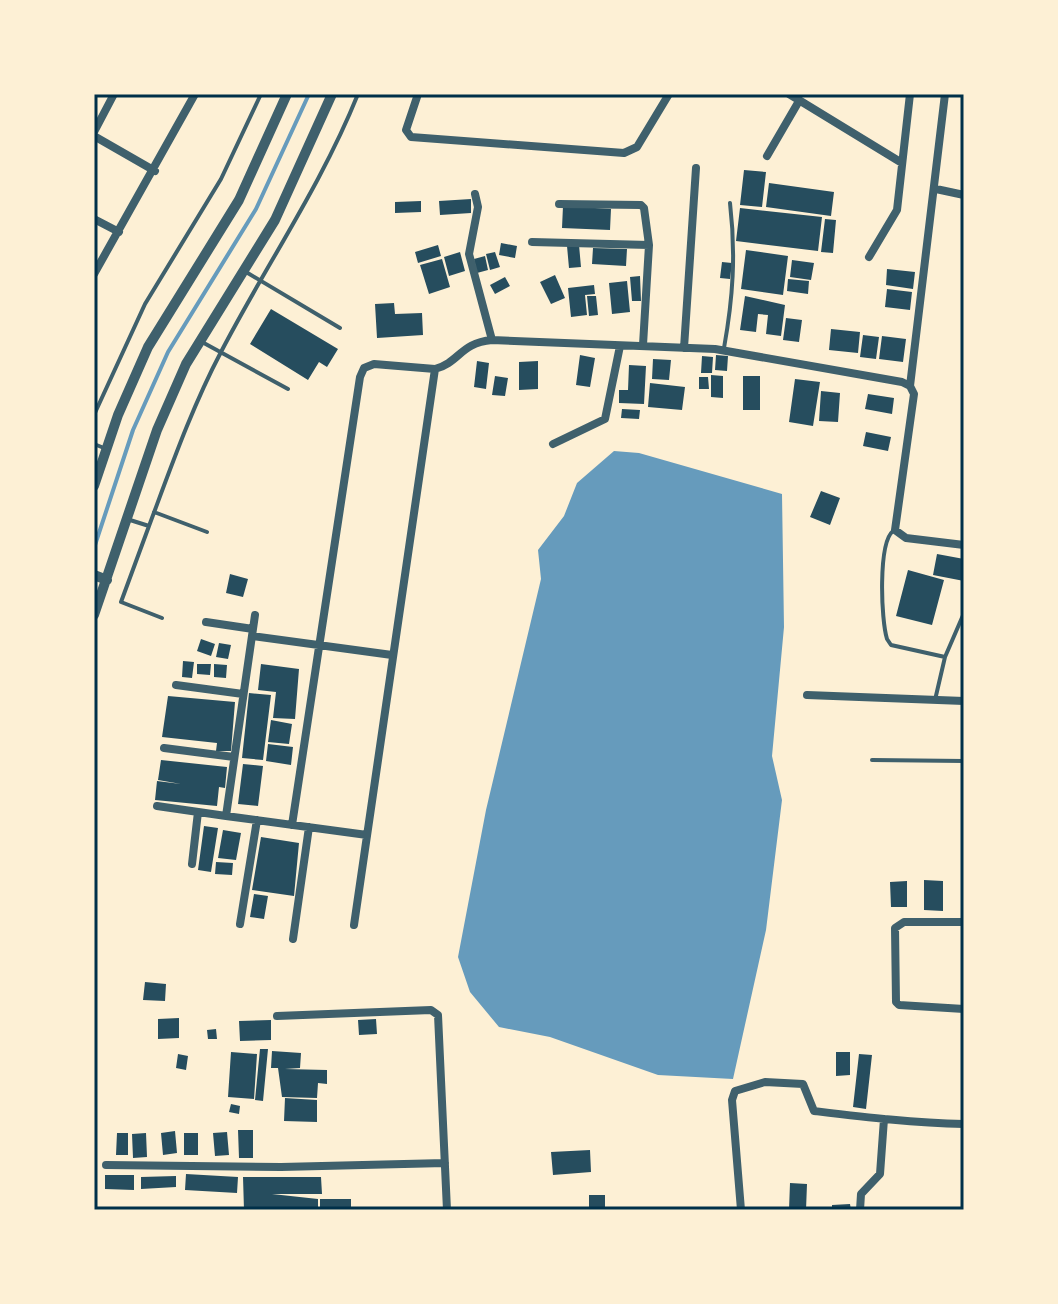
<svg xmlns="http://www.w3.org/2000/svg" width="1058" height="1304" font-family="'Noto Sans',sans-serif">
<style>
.water{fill:#669bbc}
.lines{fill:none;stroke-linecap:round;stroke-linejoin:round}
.stream{stroke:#669bbc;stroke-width:4}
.building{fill:#264d5e}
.service{stroke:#3f606c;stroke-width:4}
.minor{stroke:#3f606c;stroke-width:8}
.tertiary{stroke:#3f606c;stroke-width:10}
.neatline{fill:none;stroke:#003049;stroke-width:3}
</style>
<rect width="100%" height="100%" fill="#fdf0d5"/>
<path class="water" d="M614 451 639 453 782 494 784 627 772 756 782 800 766 930 733 1079 658 1075 550 1037 499 1027 470 992 458 957 486 810 541 579 538 550 564 516 577 483Z"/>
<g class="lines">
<path class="stream" d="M94 548 133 430 168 352 256 209 309 94"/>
</g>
<path class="building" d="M744 170 766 172 762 207 740 205Z
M769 183 834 192 831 216 766 207Z
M471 199V213L440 215 439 201Z
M421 201V212L395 213V202Z
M563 206 611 209 610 230 562 228Z
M740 208 822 217 818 251 736 241Z
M825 219 836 220 833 253 821 252Z
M501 243 517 246 515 258 499 255Z
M438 245 441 256 418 263 415 252Z
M579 245 581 267 569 268 567 246Z
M593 248 627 249 626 266 592 264Z
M746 250 788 256 783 295 741 289Z
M460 252 465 271 449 276 444 257Z
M495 252 500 267 490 270 486 254Z
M485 256 488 270 477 273 474 259Z
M442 259 450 287 429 294 420 265Z
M792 260 814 263 811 280 790 277Z
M722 262 732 263 730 279 720 278Z
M887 269 915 272 913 289 886 285Z
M555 275 565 298 551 304 540 282Z
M640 276 641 301H632L630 277Z
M505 277 510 286 495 294 490 285Z
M788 279 809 281 808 294 787 291Z
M627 281 630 312 612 314 609 283Z
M594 285 595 294 585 295 587 315 571 317 568 288Z
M887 289 912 292 910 310 885 307Z
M587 296H596L598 315 589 316Z
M745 296 785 305 781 336 766 334 768 315 758 314 756 332 740 330Z
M394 303 395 314 422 313 423 335 377 338 375 304Z
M271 309 338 349 327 367 319 362 308 380 250 344Z
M786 318 802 320 799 342 783 340Z
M831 329 860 332 858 353 829 350Z
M863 335 879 337 876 359 860 357Z
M882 336 906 339 903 362 879 359Z
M580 355 595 358 590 387 576 385Z
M716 355 728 356 727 371 715 370Z
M702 356 713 357 712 373H701Z
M653 359 671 360 669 380 652 379Z
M477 361 489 363 486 389 474 387Z
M538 361V389L519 390V362Z
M629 365 646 366 644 404 619 403V390H628Z
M711 375 723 376V398L711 397Z
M495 376 508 378 505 396 492 395Z
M743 376H760V410H743Z
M699 377H708L709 389H699Z
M795 379 820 382 813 426 789 422Z
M650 383 685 387 682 410 648 407Z
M821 391 840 393 838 422 819 421Z
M868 394 894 398 892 414 865 409Z
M622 409 640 410 639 419 621 418Z
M866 432 891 437 888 451 863 446Z
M821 491 840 498 830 525 810 517Z
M937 554 964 559V581L933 575Z
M908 570 944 580 932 625 896 616Z
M230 574 248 579 243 597 226 593Z
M201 639 215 644 211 656 197 651Z
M219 643 231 645 228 659 216 657Z
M183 661 194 662 192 678 182 677Z
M197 664H211L210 675 197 674Z
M214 664 227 665 226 678 214 677Z
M261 664 299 669 295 719 273 718 276 692 258 690Z
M249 693 271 695 263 760 242 758Z
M168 696 235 702 231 751H216L217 743 162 737Z
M271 720 292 724 289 744 268 742Z
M268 744 293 747 291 765 266 761Z
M161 760 227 767 225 788 219 787 217 806 155 800 157 781 181 784 158 780Z
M243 764 263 766 258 806 238 804Z
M204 826 218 828 211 872 198 870Z
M223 830 241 833 236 860 218 858Z
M261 837 299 843 294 896 252 890Z
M216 862 233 863 232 875 215 874Z
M924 880 943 881V911L924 910Z
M907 881V907H891L890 882Z
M254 894 268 896 264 919 250 917Z
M145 982 166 984 165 1001 143 1000Z
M179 1018V1038L158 1039V1019Z
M376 1019 377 1034 359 1035 358 1020Z
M271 1020V1040L240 1041 239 1021Z
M216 1029 217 1039H208L207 1030Z
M260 1049H268L263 1101 255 1100Z
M272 1051 301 1053 300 1068 285 1069 327 1070V1084L318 1083 317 1098 282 1097 278 1068H271Z
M231 1052 257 1054 254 1099 228 1097Z
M836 1052H850V1075L836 1076Z
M178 1054 188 1056 186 1070 176 1068Z
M859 1054 872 1055 866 1109 853 1107Z
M285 1098 317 1100V1122L284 1121Z
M231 1104 240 1106 239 1114 229 1112Z
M238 1130H253V1158H239Z
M175 1131 177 1153 163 1155 161 1133Z
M227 1132 229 1155 215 1156 213 1133Z
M117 1133H128V1155H116Z
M146 1133 147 1157 133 1158 132 1134Z
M184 1133H198V1155H184Z
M590 1150 591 1172 553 1175 551 1152Z
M186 1174 238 1177 237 1193 185 1190Z
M105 1175H134V1190L105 1189Z
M176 1176V1187L141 1189V1177Z
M243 1177H321L322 1194H272L318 1199V1210H244Z
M790 1183 807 1184 806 1210H789Z
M589 1195H605V1210H589Z
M320 1199H351V1210H320Z
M850 1204 851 1210H832V1205Z"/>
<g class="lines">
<path class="service" d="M246 272 340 328
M202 342 288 389
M724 348C733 298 736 254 730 203
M94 415 145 304 221 179 261 94
M94 444 104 448
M154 512 207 532
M130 520 149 526C171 467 192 407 221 352 266 265 321 186 358 94
M149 526 121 602 162 618
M893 531C878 543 881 620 887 639L891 645 945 657
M935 700 945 657 964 613
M872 760 964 761"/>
<path class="minor" d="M418 94 406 130 411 137 624 153 637 147 669 94
M789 94 902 163
M94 132 114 94
M94 136 155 171
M767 156 799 101
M936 189 964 195
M475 194 478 207 469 254 492 340
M559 204 641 205 644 208 649 245 643 345
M94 219 119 232
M532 242 649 245
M869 257 897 210 910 94
M94 274 195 94
M684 348 696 168
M910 386 945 94
M553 444 605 419 620 346
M255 615 226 816 367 835
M206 622 253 629
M252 636 392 655
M176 685 243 694
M807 695 964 701
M164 748 234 757
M157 806 226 816
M292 825 360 377 364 368 374 364 435 369C460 362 460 343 492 340L715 349 902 382 910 386 914 394 895 530 906 538 964 545
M192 864 198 812
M964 922H904L895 928 896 1002 899 1005 964 1009
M240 924 257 820
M354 925 435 369
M293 939 309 827
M277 1016 431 1010 438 1015 447 1210
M106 1165 281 1167 445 1163
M741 1210 732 1100 735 1091 765 1082 803 1084 814 1111C864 1117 913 1123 964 1124
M860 1210 861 1194 880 1174 884 1119"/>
<path class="tertiary" d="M94 486 118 415 148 347 239 200 287 94
M94 575 107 580
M94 615 157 430 186 364 275 220 332 94"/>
</g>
<rect width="1058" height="1304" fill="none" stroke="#fdf0d5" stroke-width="192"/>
<rect x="96" y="96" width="866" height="1112" class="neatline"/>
</svg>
